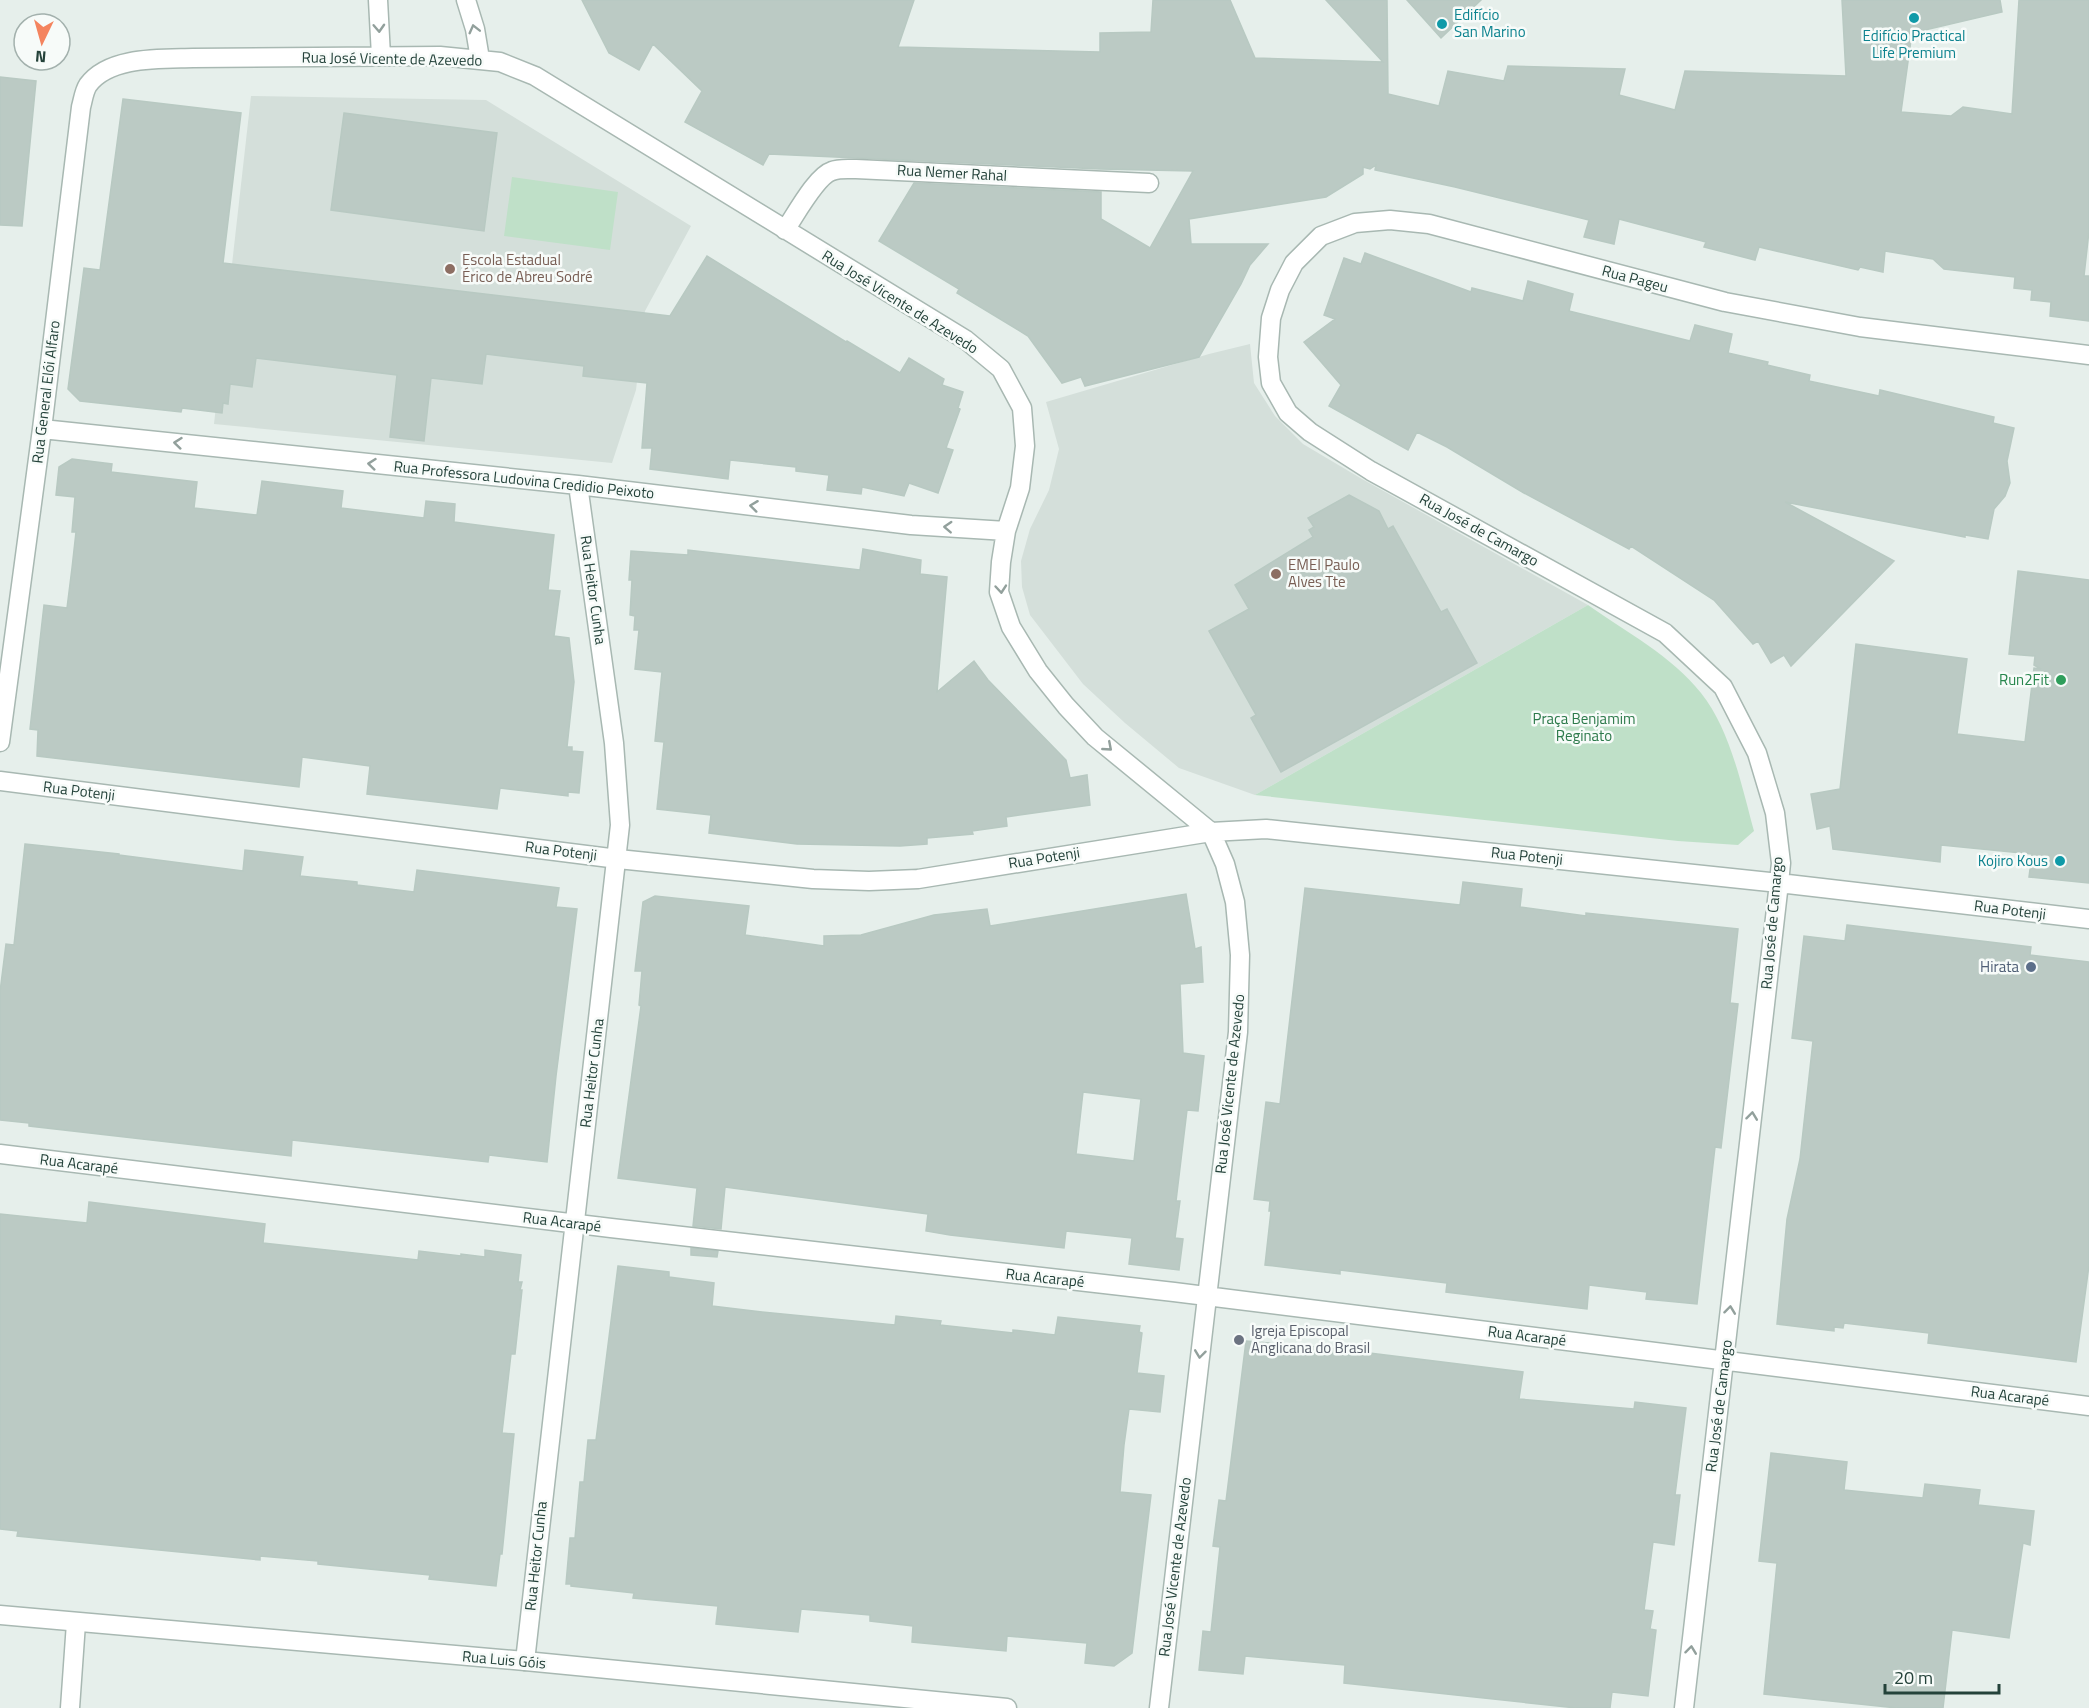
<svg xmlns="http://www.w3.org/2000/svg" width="2089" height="1708" font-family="'Titillium Web',sans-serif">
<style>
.built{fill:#d4dfda}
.green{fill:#bfe0c8}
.building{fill:#bbcac4;stroke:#b8c9c2;stroke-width:1.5;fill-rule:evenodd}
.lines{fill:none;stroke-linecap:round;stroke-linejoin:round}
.minor-casing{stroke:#a8b8b2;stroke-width:21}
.tertiary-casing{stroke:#a8b8b2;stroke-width:21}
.minor{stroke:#fff;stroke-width:18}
.tertiary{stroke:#fff;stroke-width:18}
.oneway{stroke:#92a09c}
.culture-dot{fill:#0f9aa8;stroke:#f7fbf9;stroke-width:2}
.education-dot{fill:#8d6e63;stroke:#f7fbf9;stroke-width:2}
.leisure-dot{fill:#2e9e5b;stroke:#f7fbf9;stroke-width:2}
.service-dot{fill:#5c6f8a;stroke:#f7fbf9;stroke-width:2}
.worship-dot{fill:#6b7280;stroke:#f7fbf9;stroke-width:2}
.labels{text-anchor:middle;stroke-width:5;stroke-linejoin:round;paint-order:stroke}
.culture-label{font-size:15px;fill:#0d838f;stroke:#f7fbf9;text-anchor:start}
.street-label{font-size:15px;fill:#24423a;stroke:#f7fbf9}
.education-label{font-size:15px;fill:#785e54;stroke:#f7fbf9;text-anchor:start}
.leisure-label{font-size:15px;fill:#27864d;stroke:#f7fbf9;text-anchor:end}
.park-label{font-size:15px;fill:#2d7a4b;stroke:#f7fbf9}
.service-label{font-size:15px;fill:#4e5e75;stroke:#f7fbf9;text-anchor:end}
.worship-label{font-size:15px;fill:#5b616d;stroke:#f7fbf9;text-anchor:start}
</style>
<rect width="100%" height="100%" fill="#e6efeb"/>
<path class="built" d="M251 96 486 100 691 226 645 311 636 390 612 463 214 424Z
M1250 344 1254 383 1275 416 1303 444 1362 479 1588 605 1255 795 1179 768 1125 723 1083 684 1030 615 1022 587 1021 561 1030 529 1049 490 1059 449 1046 402 1209 354Z"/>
<path class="green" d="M512 177 618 192 610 250 504 236Z
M1588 605C1626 632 1672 656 1701 693 1730 729 1742 787 1754 831L1738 845 1678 841 1255 795Z"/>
<path class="building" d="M582 0H914L898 47 1100 52V33L1151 32 1153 0H1230L1255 58 1383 62 1326 0H1387L1388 94 1439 106 1448 71 1504 81 1508 66 1625 69 1619 95 1675 110 1685 71 1846 76 1842 0H2000L2002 12 1912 33 1901 112 1951 116 1963 107 2012 114 2019 0H2089V231L2084 276H2089V321L2050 316 2051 302 2031 300 2032 290 2014 288 2015 277 1944 269 1933 259 1885 251 1883 272 1860 267 1858 270 1759 247 1755 260 1704 247 1706 242 1619 219 1614 244 1584 237 1589 220 1455 187 1375 170 1376 165 1370 169 1363 167V174L1326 197 1189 219 1191 244H1268L1250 265 1241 284 1199 357 1085 386 1081 377 1062 383 1028 336 957 293 959 289 879 241 914 183 1101 192V219L1150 248 1193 171 1100 169 769 154 763 165 685 122 702 91 653 44 639 70 609 53Z
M1407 0H1481L1441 38Z
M0 77 36 81 22 226 0 225Z
M123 99 241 113 223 263 670 316 707 256 846 342 847 341 900 373 909 358 944 379 942 385 963 392 958 408 960 409 946 448 953 450 938 493 909 483 904 496 862 487 861 494 827 490 829 475 796 471V467L730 460 728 479 650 469 652 448H642L647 383 583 376 584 366 486 354 482 384 431 378 424 441 390 437 397 375 256 358 252 387 230 384 228 404 223 403 222 413 182 408 181 412 80 401 68 389 84 268 100 270Z
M344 113 497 133 484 231 331 210Z
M1365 253 1471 292 1472 288 1523 301 1528 281 1573 294 1569 311 1690 341 1695 325 1732 334 1728 353 1768 362 1767 365 1810 375 1809 381 1879 396 1880 390 1994 417 1993 423 2014 428 2007 461 2010 483 2005 496 1994 509 1988 539 1965 535V537L1785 502 1894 561 1791 666 1784 655 1771 663 1758 641 1753 644 1714 600 1631 546 1629 549 1524 493 1447 447 1417 432 1408 450 1329 406 1341 385 1304 342 1335 319 1324 315 1344 258 1361 264Z
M72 459 112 464 111 472 197 482 194 508 257 515 262 481 343 491 341 508 424 518 426 501 455 504 454 522 554 535 548 590 560 591 554 636 569 638 574 682 567 747H572V751L583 752 579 793 568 792V796L500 788 497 809 367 794 370 766 302 757 299 787 37 756 38 730 30 729 44 605 67 608 72 568 76 532H72L75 497 56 495 59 467Z
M1349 495 1379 511 1388 529 1393 526 1441 612 1447 609 1477 663 1281 772 1251 718 1256 715 1209 631 1249 609 1235 585 1313 537 1309 530 1314 527 1308 518Z
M863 549 921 560 920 574 947 577 937 692 974 661 988 680 1066 760 1070 778 1087 775 1090 805 1006 817 1007 826 972 831 973 834 927 838V844L900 846 797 844 709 833 711 815 657 809 664 742 655 741 662 672 635 669 639 630H634L635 616 630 615 632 580H629L631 551 688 555V550L860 570Z
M2018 571 2089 580V883L2029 877 2032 854 1941 845 1940 862 1833 849 1830 826 1817 829 1811 794 1840 789 1856 644 1967 659 1957 734 2025 742 2034 668 2041 669 2034 665 2035 656 2009 654Z
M25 844 119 854V855L243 871 245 850 303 857 300 876 357 882V885L414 892 417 870 559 888 556 907 577 909 556 1076 547 1162 489 1155 488 1162 292 1140 291 1156 29 1126V1123L0 1120V992L6 944 14 945Z
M1463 882 1522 889 1520 907 1586 916V913L1738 929 1730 1003 1738 1004 1721 1148 1715 1147 1697 1304 1646 1299 1647 1292 1589 1285 1587 1309 1446 1292 1447 1283 1340 1270V1274L1265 1265 1271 1211H1269L1270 1201 1254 1199 1266 1102 1280 1104 1305 888 1460 905Z
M1186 894 1195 949 1201 947 1203 982 1180 984 1183 1053 1204 1056 1198 1111 1187 1110 1176 1201H1180L1175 1238 1183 1239 1179 1270 1129 1264 1132 1238 1066 1231 1064 1248 950 1235 926 1231 928 1214 725 1187 721 1229 693 1226 697 1188 618 1178 641 1006 639 1005 642 971H635L643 902 655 896 749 906 745 935 824 946V936L861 935 934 915 987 909 990 926ZM1083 1092 1141 1099 1134 1161 1076 1154Z
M1847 925 2031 947 2030 955 2089 962V1265L2076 1362 1928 1343 1929 1333 1844 1323 1843 1328 1834 1327V1331L1777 1324 1787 1219 1800 1159 1813 1041 1792 1038 1804 936 1845 941Z
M89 1202 265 1224 263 1243 418 1260 419 1251 461 1256V1254L485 1257V1250L521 1255 518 1282H522L520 1290H522L515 1354H511L502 1433 514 1434 502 1554H500L496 1586 429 1579 430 1575 318 1564V1561L260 1556V1560L17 1536 18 1531 0 1529V1214L87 1223Z
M691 1248 718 1251 717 1257 691 1255Z
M618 1266 669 1272V1277L714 1283 712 1306 762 1312 895 1325 896 1316 941 1321 940 1325 1013 1333V1330L1055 1335 1058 1317 1140 1326 1139 1332 1142 1333 1137 1373 1164 1376 1160 1412 1129 1409 1124 1445 1120 1492 1151 1495 1132 1653 1114 1666 1085 1663 1087 1643 1007 1636 1006 1651 912 1642 913 1626 870 1621V1615L801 1609 798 1632 716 1624 718 1606 633 1598 634 1593 571 1586V1584H566L570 1538H575L580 1482H584L588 1440H596Z
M1246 1341 1337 1349 1523 1372 1519 1399 1634 1409 1635 1402 1686 1408 1675 1495H1680L1674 1545 1653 1542 1644 1610 1653 1611 1650 1629 1656 1630 1648 1696 1612 1692 1610 1708H1576L1344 1683 1345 1665 1245 1656 1243 1674 1199 1670 1203 1631 1211 1632 1220 1547 1213 1546 1219 1500 1226 1501Z
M1771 1453 1847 1462 1844 1490 1923 1498 1925 1484 1980 1490 1978 1505 2034 1511 2030 1545 2023 1543 2009 1638 1952 1630 1943 1708H1897L1764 1694 1777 1563 1759 1561Z"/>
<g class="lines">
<g class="minor-casing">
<path id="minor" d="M378 0 381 56
M466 0 475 29 480 59
M785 230C795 216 816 176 832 171 839 168 848 169 856 169L1149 183
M42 429 578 485 911 525 1006 531
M0 742 42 429 81 107C83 100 84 91 88 85 109 56 161 59 193 58L440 56 500 62 535 76 966 340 1001 369 1022 408 1025 446 1020 488 1006 531 1001 562 999 592 1011 627 1038 671 1066 706 1095 737 1211 832 1225 864 1235 902 1240 955 1238 1032 1159 1708
M0 781 618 859 813 879 869 881 918 879 1211 832 1266 829 1779 883 2089 919
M0 1154 611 1228 1174 1292 2089 1406
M525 1661 620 825 614 743 578 485
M70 1708 76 1623
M1684 1708 1779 883 1781 863 1775 813 1757 753 1723 687 1665 633 1371 471 1310 432 1288 413 1271 383 1268 357 1271 318 1280 290 1294 263 1321 236 1355 223 1390 220 1429 224 1725 302 1860 327 2089 355"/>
</g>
<g class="tertiary-casing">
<path id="tertiary" d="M0 1615 525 1661 1007 1708"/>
</g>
<use href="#minor" class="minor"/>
<use href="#tertiary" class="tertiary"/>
</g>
<defs><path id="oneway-chevron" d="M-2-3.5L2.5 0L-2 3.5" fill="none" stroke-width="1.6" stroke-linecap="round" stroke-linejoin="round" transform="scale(1.5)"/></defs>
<g class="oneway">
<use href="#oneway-chevron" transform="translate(379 28) rotate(87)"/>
<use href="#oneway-chevron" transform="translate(474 29) rotate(-104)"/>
<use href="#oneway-chevron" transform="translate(178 443) rotate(-174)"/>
<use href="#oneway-chevron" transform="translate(372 464) rotate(-174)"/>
<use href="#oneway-chevron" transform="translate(754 506) rotate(-173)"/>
<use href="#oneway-chevron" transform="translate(948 527) rotate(-177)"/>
<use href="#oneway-chevron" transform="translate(1001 589) rotate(85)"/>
<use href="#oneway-chevron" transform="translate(1108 747) rotate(41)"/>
<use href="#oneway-chevron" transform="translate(1752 1116) rotate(-83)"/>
<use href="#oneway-chevron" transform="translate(1730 1310) rotate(-83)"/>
<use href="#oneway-chevron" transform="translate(1200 1354) rotate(97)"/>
<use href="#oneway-chevron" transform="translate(1691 1650) rotate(-83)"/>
</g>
<g class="culture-dot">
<circle cx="1914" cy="18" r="6"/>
<circle cx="1442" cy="24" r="6"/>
<circle cx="2060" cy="861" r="6"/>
</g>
<g class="education-dot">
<circle cx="450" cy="269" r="6"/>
<circle cx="1276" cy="574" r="6"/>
</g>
<circle class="leisure-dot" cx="2061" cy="680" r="6"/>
<circle class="service-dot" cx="2031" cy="967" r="6"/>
<circle class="worship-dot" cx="1239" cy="1340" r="6"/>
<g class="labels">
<g class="culture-label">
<text x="1454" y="20">Edifício<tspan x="1454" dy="17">San Marino</tspan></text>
<text x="1914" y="41" text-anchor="middle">Edifício Practical<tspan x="1914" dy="17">Life Premium</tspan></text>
<text x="2048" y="866" text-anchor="end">Kojiro Kous</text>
</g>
<g class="street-label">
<text transform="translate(392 59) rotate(1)" y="5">Rua José Vicente de Azevedo</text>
<text transform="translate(952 173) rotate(3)" y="5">Rua Nemer Rahal</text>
<text transform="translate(1635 279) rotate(15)" y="5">Rua Pageu</text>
<text transform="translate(900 302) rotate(32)" y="5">Rua José Vicente de Azevedo</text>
<text transform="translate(46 392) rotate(-83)" y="5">Rua General Elói Alfaro</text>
<text transform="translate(524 480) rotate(6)" y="5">Rua Professora Ludovina Credidio Peixoto</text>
<text transform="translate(1479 530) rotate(29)" y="5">Rua José de Camargo</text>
<text transform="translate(593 590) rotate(82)" y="5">Rua Heitor Cunha</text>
<text transform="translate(79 791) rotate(7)" y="5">Rua Potenji</text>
<text transform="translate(561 851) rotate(7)" y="5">Rua Potenji</text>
<text transform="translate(1527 856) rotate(6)" y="5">Rua Potenji</text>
<text transform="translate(1044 858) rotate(-9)" y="5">Rua Potenji</text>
<text transform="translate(2010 910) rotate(7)" y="5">Rua Potenji</text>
<text transform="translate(1772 923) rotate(-85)" y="5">Rua José de Camargo</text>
<text transform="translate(592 1073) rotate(-83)" y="5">Rua Heitor Cunha</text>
<text transform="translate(1230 1084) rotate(-84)" y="5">Rua José Vicente de Azevedo</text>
<text transform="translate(79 1164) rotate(7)" y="5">Rua Acarapé</text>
<text transform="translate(562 1222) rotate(7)" y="5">Rua Acarapé</text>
<text transform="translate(1045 1278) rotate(6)" y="5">Rua Acarapé</text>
<text transform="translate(1527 1336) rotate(7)" y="5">Rua Acarapé</text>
<text transform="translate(2010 1396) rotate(7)" y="5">Rua Acarapé</text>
<text transform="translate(1719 1406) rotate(-83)" y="5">Rua José de Camargo</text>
<text transform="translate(536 1556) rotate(-84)" y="5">Rua Heitor Cunha</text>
<text transform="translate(1175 1567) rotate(-83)" y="5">Rua José Vicente de Azevedo</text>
<text transform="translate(504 1660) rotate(5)" y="5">Rua Luis Góis</text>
</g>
<g class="education-label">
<text x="462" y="265">Escola Estadual<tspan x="462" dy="17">Érico de Abreu Sodré</tspan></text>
<text x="1288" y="570">EMEI Paulo<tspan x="1288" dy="17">Alves Tte</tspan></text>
</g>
<g class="leisure-label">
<text x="2049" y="685">Run2Fit</text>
</g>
<g class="park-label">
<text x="1584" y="724">Praça Benjamim<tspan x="1584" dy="17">Reginato</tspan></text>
</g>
<g class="service-label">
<text x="2019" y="972">Hirata</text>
</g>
<g class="worship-label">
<text x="1251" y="1336">Igreja Episcopal<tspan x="1251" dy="17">Anglicana do Brasil</tspan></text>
</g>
</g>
<g transform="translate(42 42) rotate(185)"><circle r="28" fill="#f7fbf9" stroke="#a3b1ad" stroke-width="1.5"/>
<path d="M0-4.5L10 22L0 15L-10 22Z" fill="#f4845f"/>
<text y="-9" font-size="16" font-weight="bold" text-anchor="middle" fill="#24423a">N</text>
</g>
<path d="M1885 1684v9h114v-9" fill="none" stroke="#24423a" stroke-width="3"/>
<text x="1894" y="1684" font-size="18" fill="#24423a" stroke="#f7fbf9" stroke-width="4.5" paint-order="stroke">20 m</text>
</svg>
